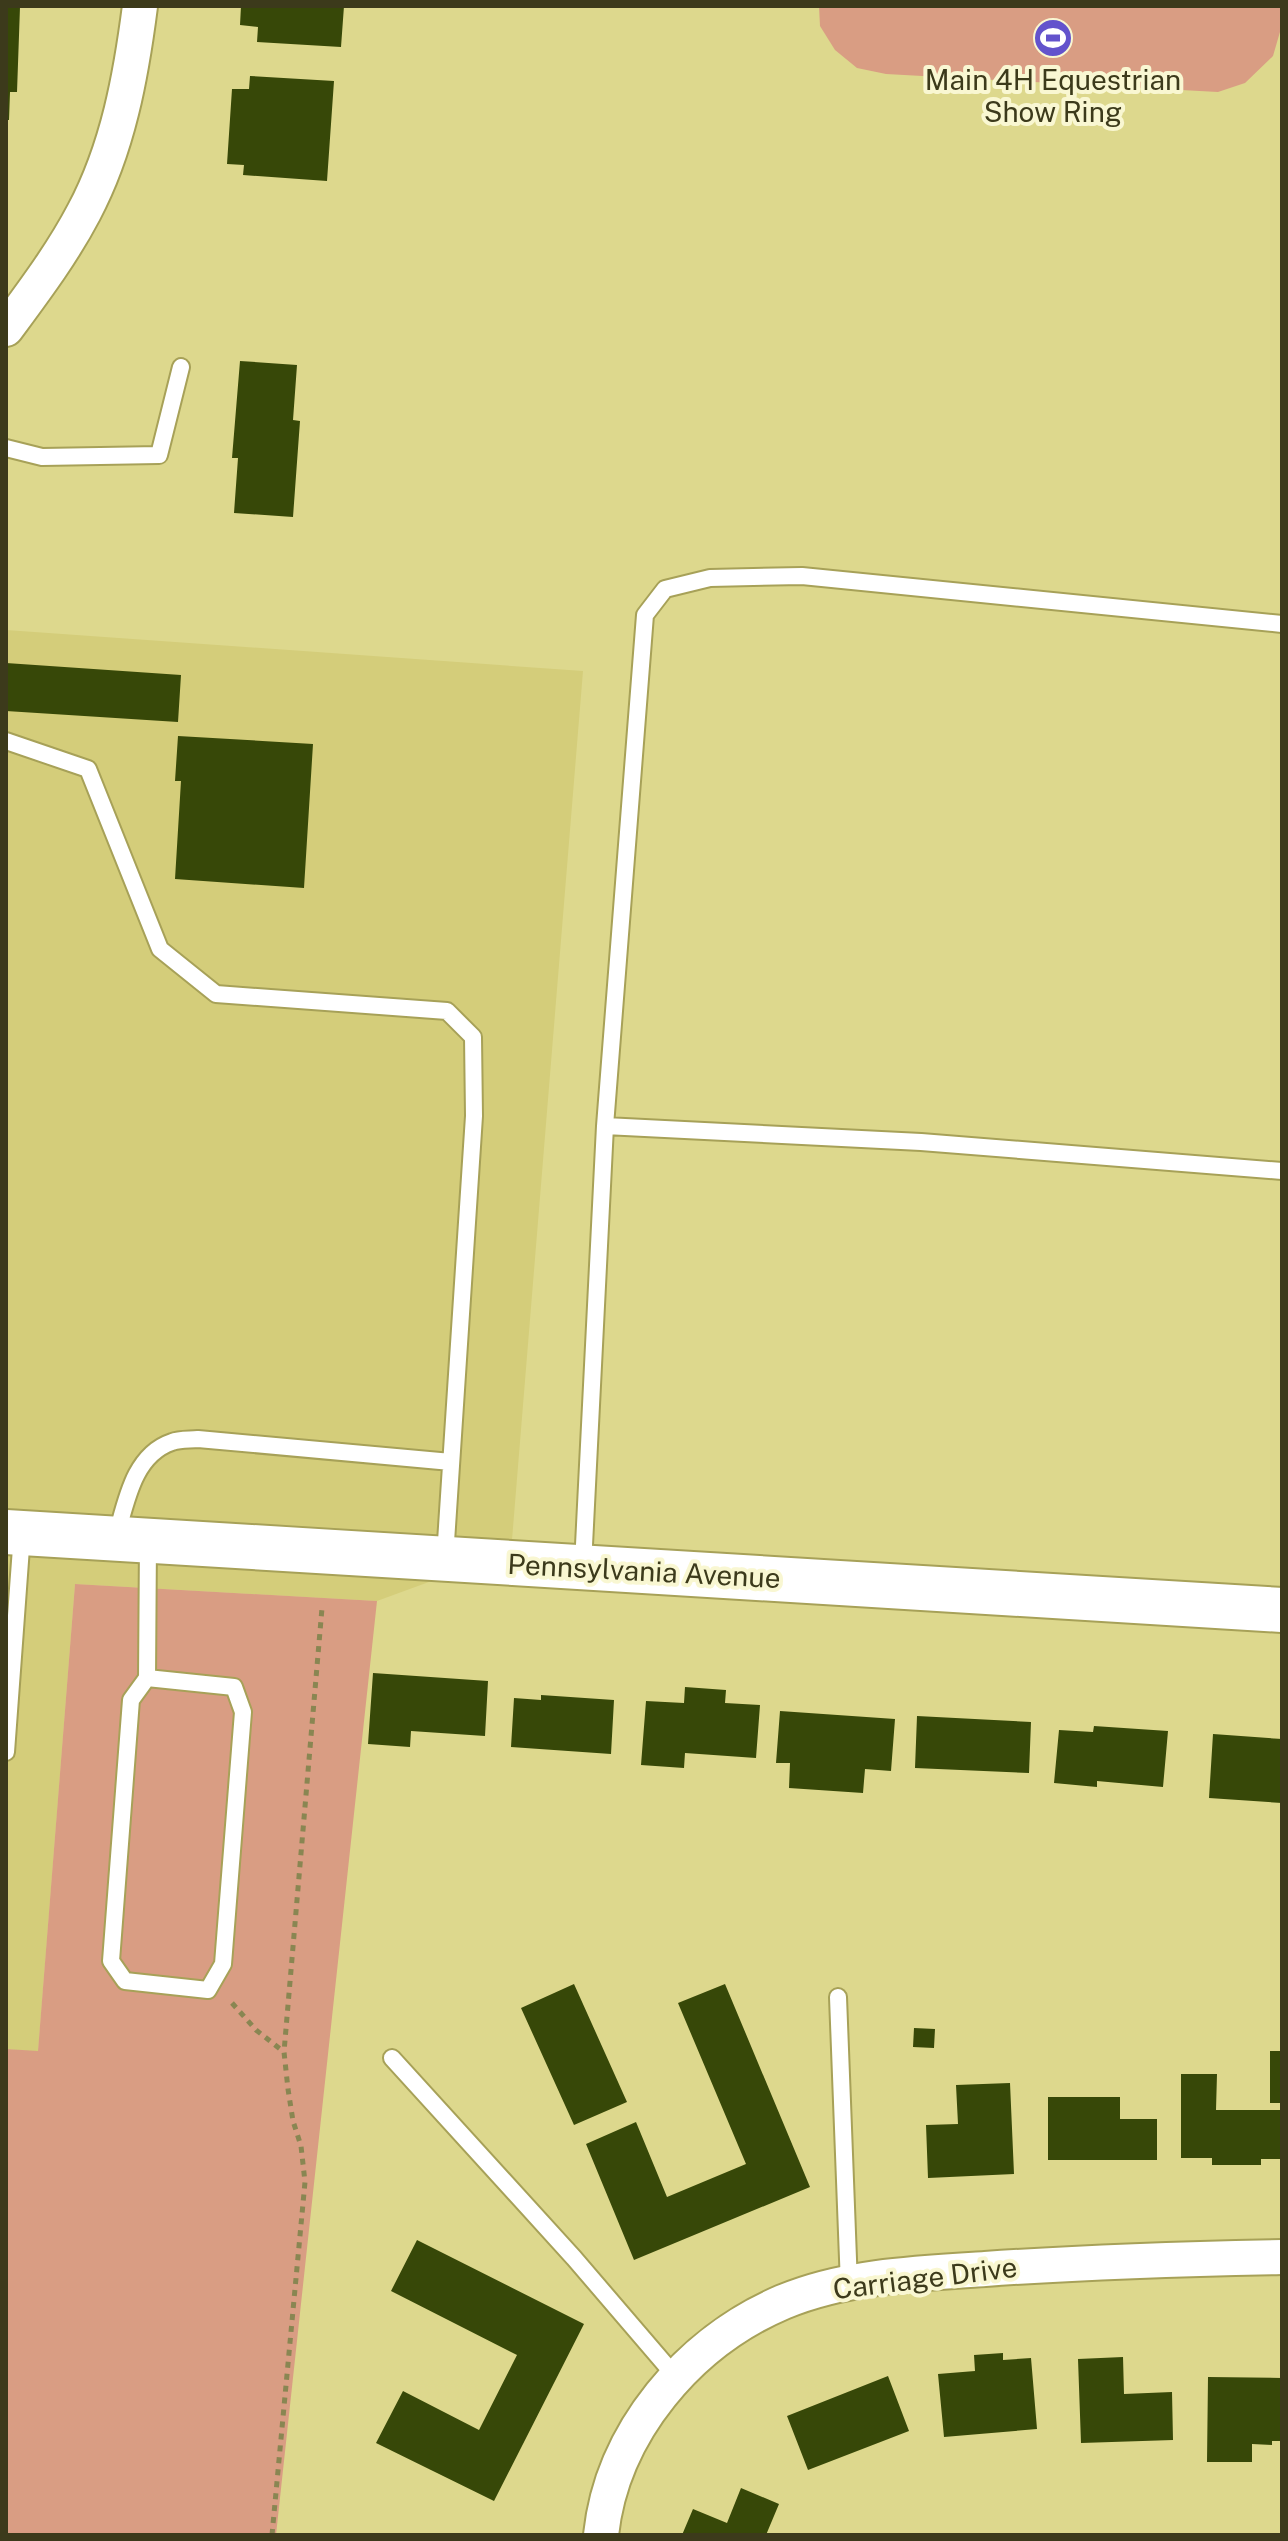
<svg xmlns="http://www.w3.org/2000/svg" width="1288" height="2541" font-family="'Public Sans',sans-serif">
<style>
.built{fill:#d4cd7a}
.green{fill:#d99d83}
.building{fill:#374808}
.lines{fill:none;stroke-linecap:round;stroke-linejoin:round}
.lane-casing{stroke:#a7a158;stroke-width:20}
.street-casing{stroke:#a7a158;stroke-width:38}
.secondary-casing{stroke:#a7a158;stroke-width:48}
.path{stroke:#898652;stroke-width:5;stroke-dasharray:6 6;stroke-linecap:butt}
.lane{stroke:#fff;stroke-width:16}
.street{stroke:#fff;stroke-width:34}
.secondary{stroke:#fff;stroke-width:44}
.labels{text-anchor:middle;stroke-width:8;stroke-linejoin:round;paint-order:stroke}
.poi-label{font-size:28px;fill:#3c3a1b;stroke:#f9f7d2}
.street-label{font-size:28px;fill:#3c3a1b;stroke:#f9f7d2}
</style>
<rect width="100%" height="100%" fill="#ddd88d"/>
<path class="built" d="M6 630 583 671 511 1552 377 1601 75 1584 38 2052 6 2049Z"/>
<path class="green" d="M819 6H1282V25L1273 56 1245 83 1218 92 886 74 857 68 835 50 820 26Z
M75 1584 377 1601 276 2535H6V2049L38 2051Z"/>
<path class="building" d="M6 6 20 7 17 92H10L9 120H6Z
M241 6H344L341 47 257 42 258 27 240 25Z
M250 76 334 81 327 181 243 175 244 165 227 164 232 89H249Z
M240 361 297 365 293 420 300 421 293 517 234 513 238 458H232Z
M6 663 181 675 178 722 6 711Z
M178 736 313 744 304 888 175 879 181 781H175Z
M373 1673 488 1681 485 1736 411 1731 410 1747 368 1744Z
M685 1687 726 1690 725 1703 760 1705 756 1758 685 1753 684 1768 641 1765 646 1701 684 1703Z
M541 1695 614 1700 611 1754 511 1747 514 1698 541 1700Z
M780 1711 895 1719 891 1771 865 1769 863 1793 789 1788 790 1763H776Z
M917 1716 1031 1722 1029 1773 915 1768Z
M1094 1726 1168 1731 1163 1787 1097 1781V1787L1054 1783 1059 1730 1093 1732Z
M1213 1734 1282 1739V1803L1209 1798Z
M574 1984 627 2102 574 2125 521 2008Z
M725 1984 810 2187 634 2260 586 2144 636 2122 667 2197 746 2164 678 2003Z
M914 2028 935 2029 934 2048 913 2047Z
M1270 2051H1282V2103H1270Z
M1181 2074H1217L1216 2110H1282V2159H1261V2165H1212V2158H1181Z
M1010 2083 1014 2174 928 2178 926 2125 958 2124 956 2085Z
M1048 2097H1120V2119H1157V2160H1048Z
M417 2240 584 2324 494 2501 376 2443 403 2391 479 2430 517 2355 391 2291Z
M1003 2353V2360L1031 2358 1037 2429 944 2437 938 2374 975 2371 974 2355Z
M1123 2357 1124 2394 1172 2392 1173 2440 1081 2443 1078 2359Z
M888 2376 909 2431 808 2470 787 2416Z
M1208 2377 1282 2378V2441H1272V2445L1252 2444V2462H1207Z
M741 2488 779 2504 766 2535H682L693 2509 727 2523Z"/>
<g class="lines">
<g class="lane-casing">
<path id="lane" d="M6 448 42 457 159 455 181 367
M6 741 88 769 160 949 216 994 447 1011 473 1037 474 1116 445 1557
M605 1126 921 1142 1282 1171
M116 1537C126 1503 133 1455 172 1442 180 1439 190 1440 198 1439L451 1462
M583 1565 605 1126 645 615 665 589 710 578 802 576 1282 624
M147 1678 234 1687 243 1712 223 1964 208 1990 125 1981 111 1961 131 1700 147 1678 148 1542
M6 1752 22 1534
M838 1997 849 2285
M392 2058 574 2258 676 2377"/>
</g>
<g class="street-casing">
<path id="street" d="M6 329C34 291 62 254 84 212 118 148 131 76 140 6
M601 2535C612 2432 689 2342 783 2302 845 2276 919 2273 985 2269 1084 2262 1183 2259 1282 2257"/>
</g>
<g class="secondary-casing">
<path id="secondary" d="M6 1532 1282 1610"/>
</g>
<path class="path" d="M232 2003 256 2030 284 2052
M272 2535 305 2182 301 2146 293 2121 288 2089 284 2052 322 1608"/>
<use href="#lane" class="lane"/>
<use href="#street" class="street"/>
<use href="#secondary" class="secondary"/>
</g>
<defs>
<g id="stadium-disc" transform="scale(2)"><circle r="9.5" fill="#6353cc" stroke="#f9f7d2"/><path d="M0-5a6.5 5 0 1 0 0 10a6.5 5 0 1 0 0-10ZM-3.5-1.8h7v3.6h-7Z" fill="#fff"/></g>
</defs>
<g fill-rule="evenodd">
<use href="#stadium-disc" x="1053" y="38"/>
</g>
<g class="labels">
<g class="poi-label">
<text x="1053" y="90">Main 4H Equestrian<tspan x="1053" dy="32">Show Ring</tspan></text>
</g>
<g class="street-label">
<text transform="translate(644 1571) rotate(3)" y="10">Pennsylvania Avenue</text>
<text transform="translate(925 2278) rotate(-7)" y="10">Carriage Drive</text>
</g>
</g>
<rect width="1288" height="2541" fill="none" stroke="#3c3a1b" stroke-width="16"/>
</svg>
